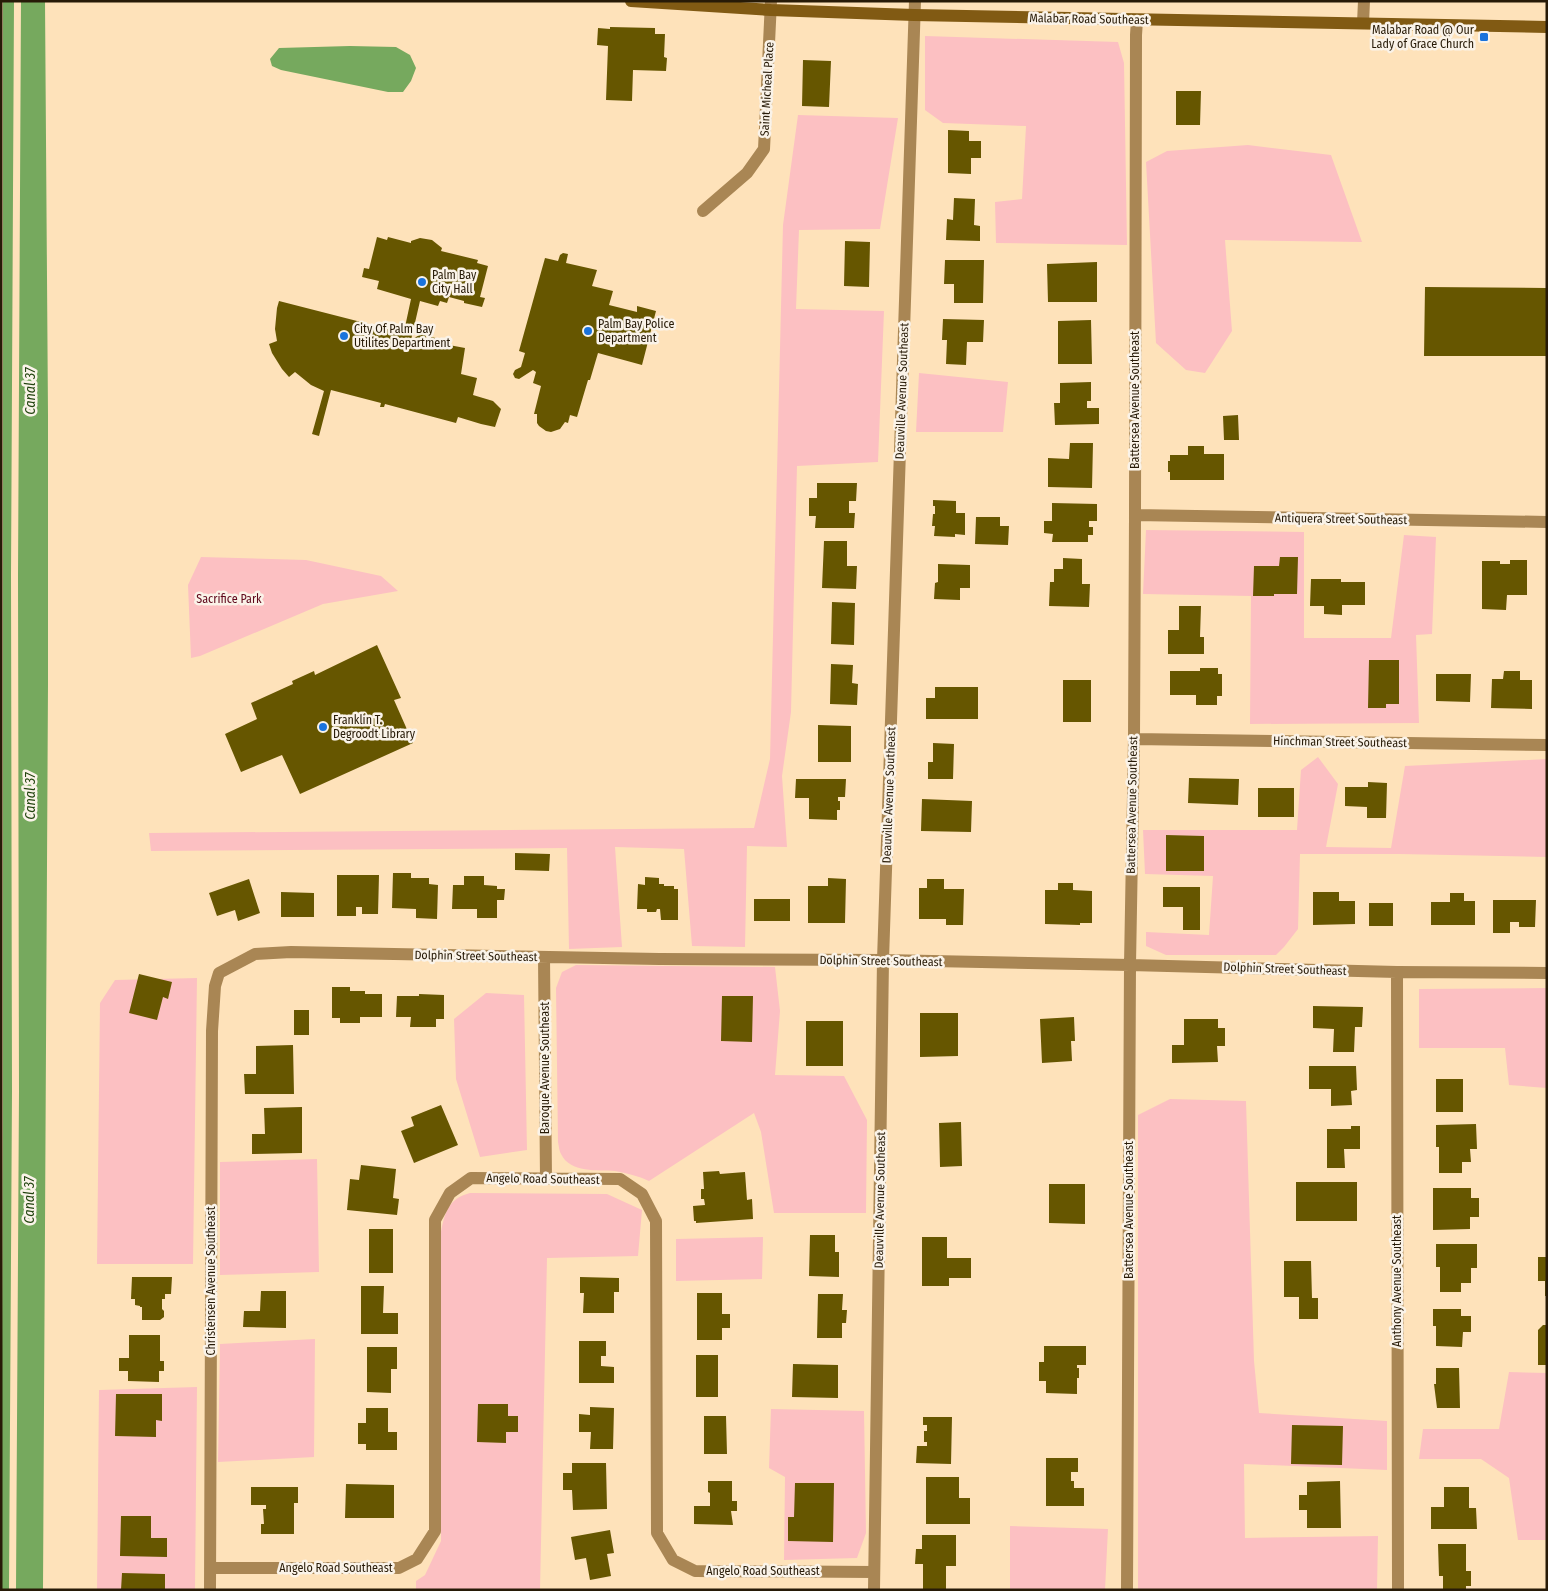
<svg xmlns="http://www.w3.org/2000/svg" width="1548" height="1591" font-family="'Fira Sans Condensed',sans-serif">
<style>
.green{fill:#fcc0c2}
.water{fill:#76a95e}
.building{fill:#665600}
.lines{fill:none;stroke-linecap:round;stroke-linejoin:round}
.street{stroke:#a98654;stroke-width:12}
.secondary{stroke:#815a13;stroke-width:12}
.poi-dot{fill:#1a73dc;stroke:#faf3e9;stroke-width:2}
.labels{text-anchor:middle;stroke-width:5;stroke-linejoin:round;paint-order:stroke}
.street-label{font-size:12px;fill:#271a07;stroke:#faf3e9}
.poi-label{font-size:12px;fill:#271a07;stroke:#faf3e9;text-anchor:start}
.park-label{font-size:12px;fill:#5f071b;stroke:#faf3e9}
.water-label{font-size:14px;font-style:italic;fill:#22440f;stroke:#faf3e9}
</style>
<rect width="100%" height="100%" fill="#fee2ba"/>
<path class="green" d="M925 36 1118 42 1124 63 1127 245 996 243 995 202 1022 199 1026 126 943 123 925 110Z
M798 115 898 118 880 229 799 230 796 309 884 311 878 462 797 466 791 712 782 776 787 847 747 846 745 947 692 946 684 849 615 847 622 947 569 949 567 848 151 851 149 833 754 828 770 759 783 225Z
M1248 145 1331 155 1362 242 1225 240 1232 331 1205 373 1186 370 1156 343 1146 162 1167 151Z
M919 373 1008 382 1003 432H916Z
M1146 530 1304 532V638H1391L1404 535 1436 537 1432 634 1416 635 1419 723 1250 724 1251 596 1143 594Z
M201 557 306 560 381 576 398 591 323 604 200 656 191 658 188 585Z
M1318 757 1338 784 1326 847 1391 848 1405 766 1547 759V857L1399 854H1300L1298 929 1284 947 1276 955H1166L1146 946V932L1209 935 1213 876 1145 874 1143 830H1297L1301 770Z
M576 965 775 967 780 1011 775 1075 844 1076 867 1120 866 1213H774L761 1132 754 1113 649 1181C638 1176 627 1173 615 1171 598 1170 570 1173 561 1154 559 1151 559 1146 558 1142L556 988 562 972Z
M197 978 193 1264H97L100 1003 115 980Z
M1547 988V1088L1509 1085 1505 1048H1419V989Z
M486 993 524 995 527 1150 480 1157 456 1079 454 1019Z
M1170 1099 1246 1101 1254 1361 1259 1413 1387 1421V1470L1244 1464 1245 1538 1378 1536 1377 1590H1138V1115Z
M317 1159 319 1272 220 1275V1162Z
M470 1193 607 1194 642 1210 638 1256 547 1258 540 1590H416V1581L425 1575 441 1541V1232C445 1212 448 1199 470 1193Z
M763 1237 762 1279 676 1281V1239Z
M315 1339 314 1457 218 1462 220 1344Z
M1509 1372 1547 1373V1540H1518L1509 1478 1481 1459H1419L1423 1429H1499Z
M197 1387 195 1590H97L99 1390Z
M771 1409 864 1411 866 1533 857 1558 784 1560 785 1477 769 1468Z
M1010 1526 1108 1529 1105 1590H1010Z"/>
<path class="water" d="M3 1H14L11 576 12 1091 9 1590H1L3 1122Z
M21 1H45L48 416V684L43 1590H16L19 1091 18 576Z
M350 46 396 47 410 55 416 68 411 81 403 92H388L281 70 272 66 270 59 279 48Z"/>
<path class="building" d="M610 27 655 28V34H665L664 57 667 58 666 71 633 70 632 101 606 100 608 46 597 45 598 28 610 29Z
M803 60 831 61 829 107 802 106Z
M1176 91H1201L1200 125H1176Z
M948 130 969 131V141H981V158H971V174L948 173Z
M954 198 975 199 974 225 980 226V241L946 240 947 219 953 220Z
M377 237 387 240 388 237 411 243V241L420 238 432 240 442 248 441 251 478 260 477 263 488 266 480 297 485 298 482 307 464 303V301L449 297 447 303 440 301 438 306 420 301 411 340 421 334 425 335 427 339 431 340V337L449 341V345L465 348 461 374 477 378 473 395 493 401 501 409 495 427 481 424 458 417 456 423 385 404 384 407H380L381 403 331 390 319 436 312 434 324 391 311 385 295 372 289 377 282 369 272 353 269 344 277 341 275 329 277 308 279 301 400 332 402 326 405 327 411 299 377 289 379 281 362 277 364 268 369 269Z
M845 241 870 242 869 287 844 286Z
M563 253 568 254 566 263 597 270 592 286 613 291 609 305 637 312V306L656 311 642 365 598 353 590 380H588L577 417 570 415 568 423 565 422 560 429 551 432 546 431 539 426 537 423V414H534L541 386 533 383 536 372 533 370 519 379 515 378 513 374 515 370 521 367 525 353 519 351 545 258 558 261 560 255Z
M945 260H984L983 303H954V284H944Z
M1097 262V302H1048L1047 264Z
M1425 287 1546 288 1547 356H1424Z
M943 319 984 320 983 342H967L966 365 946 364 947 340H942Z
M1091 320 1092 364H1058V321Z
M1091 382V401H1087V408H1099V424L1055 425 1054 403H1060V383Z
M1238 415 1239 440H1224L1223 416Z
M1070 443H1093L1092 488 1048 487V458L1069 459Z
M1188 446H1204V454H1224V480H1170V472H1168V461H1170V455H1188Z
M817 483H857L856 501H849V513H855L854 528H815L816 516H809V498H817Z
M933 500 956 501V513H965V535L955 534V537L934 536 935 526H932L933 514H935V506H933Z
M1052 503 1097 504V521H1089V527H1093V535H1088V542H1052L1053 534 1044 533V521H1052Z
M976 517H1000V526H1009L1008 545 975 544Z
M824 541H847V566H857L856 589 822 588Z
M1280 557H1298L1297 594H1274V596H1253L1254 566H1279Z
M1063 558 1082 559V584H1090L1089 607 1049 606 1050 582H1054V569H1063Z
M1510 560H1527V595H1507L1506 610 1482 609V561H1500V564H1510Z
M938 564 970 565V588H960V600L934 599 935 583 938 582Z
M1311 579H1341V582H1365V605H1342V615L1324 614V606H1310Z
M832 602 855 603 854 645 831 644Z
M1179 606H1201L1200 637H1204V654H1168V630H1179Z
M377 645 401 698 394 700 413 743 300 794 282 755 241 772 225 734 257 719 251 703 293 684 292 681 314 671 315 675Z
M1369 660H1399V704H1386V708H1368Z
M831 664 853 665 852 683 858 684 857 705 830 704Z
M1200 668H1218V674H1222V696H1217V705H1196V695H1170V671H1200Z
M1504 671H1520V680H1532V709L1491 708 1492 679H1503Z
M1436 674H1471L1470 702 1436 701Z
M1063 680H1091V722H1063Z
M935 687H978V719H926V698H935Z
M818 725 851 726V762H818Z
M933 743 954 744 953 779H928V762H933Z
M1189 778 1239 779 1238 805 1188 803Z
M796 779H846L845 797H838V801H840V810H837V820L809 819V798H795Z
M1368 782 1387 783 1386 818H1367V807L1345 806V787H1368Z
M1258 788H1294V817H1258Z
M922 799 972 801 971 832 921 831Z
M1166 835 1204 836V871H1166Z
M515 853 550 854 549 871 515 870Z
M393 873H411V878H429V884L438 885 437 919 416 918V909L392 908Z
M337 875H379L378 914H362V907H356V916H337Z
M464 876H484V885L497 886V889H505L504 900H497V918H477V909H452L453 885H464Z
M645 877 659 878V884H664V886H674V889H678V920H661L660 909H657L656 912H647V909H637L638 884 645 885Z
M828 878 846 879 845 923H808V886H828Z
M249 879 260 913 238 921 235 910 217 916 209 893Z
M927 879H944V889H964L963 925H946V919H919V888H927Z
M1058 883H1073V890L1092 891V923H1080V925L1045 924V890H1058Z
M1163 887H1200V930H1183V907H1163Z
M281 892 314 893V917H281Z
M1313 892H1339V901H1355V924L1313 925Z
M1450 893H1464V901H1475V925H1431V902H1450Z
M754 899H790V921H754Z
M1493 900H1536L1535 927H1519V922H1510V933H1493Z
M1369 903H1393V926H1369Z
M139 974 172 982 168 999 163 997 157 1020 129 1013Z
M332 987H350V991H365V994H382V1017H360V1023H340V1018H332Z
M419 994 444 995V1019H436V1027H410L411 1017H396L397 996H419Z
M722 996H753L752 1042 721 1041Z
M1313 1006 1363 1007 1362 1027H1355L1354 1052H1333L1334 1029 1313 1028Z
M294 1010H309V1035H294Z
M920 1013H958V1056L920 1057Z
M1074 1017 1075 1041H1071L1072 1061 1042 1063 1040 1019Z
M1184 1019H1218V1028H1225V1046H1217L1218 1062 1172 1063V1045H1184Z
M806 1021H843V1066H806Z
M293 1045 294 1094H245L244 1074H256V1046Z
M1309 1066H1356L1357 1090 1351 1091 1352 1105 1331 1106V1089H1309Z
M1436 1079H1463V1112H1436Z
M441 1105 458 1145 414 1163 401 1131 414 1126 411 1117Z
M302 1107V1153L252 1154V1134H265L264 1108Z
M961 1122 962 1166 940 1167 939 1123Z
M1476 1124 1477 1149H1470L1471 1162H1462V1173H1439V1147H1436V1125Z
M1351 1126H1360V1149H1344L1345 1168H1327V1129H1351Z
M361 1165 396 1169 393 1198 399 1199 397 1215 347 1210 350 1179 359 1180Z
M719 1171 720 1174 745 1172 747 1200 752 1199 753 1219 696 1223V1221H694L693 1206 705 1205 704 1199H701V1189H704L703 1172Z
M1296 1182H1357V1221H1296Z
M1049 1184H1085V1224L1049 1223Z
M1433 1188H1471V1198H1479V1217H1470V1229L1433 1230Z
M369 1229H393V1273H369Z
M810 1235H835V1252H839V1277L809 1276Z
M922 1237H947V1258H971V1278H949V1286H922Z
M1436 1244H1477V1268H1471V1283H1461V1292H1440V1267H1436Z
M1538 1257H1547V1296H1545V1281H1538Z
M1284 1261H1311L1312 1298H1318V1319H1299V1297H1284Z
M132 1277H172L171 1294H165V1299H162V1309L164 1311V1317L160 1320H142V1307H140V1306L135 1305V1299H131Z
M580 1277 619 1278V1292H614V1313H583L584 1293H580Z
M361 1286H384L383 1313H398V1334H361Z
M261 1291H286V1328L243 1327 244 1311H260Z
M697 1293H722V1314H730V1328H722V1340H697Z
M818 1294H843L842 1310H847L846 1323H842V1338H817Z
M1433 1309H1461V1316H1471V1332H1463L1462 1347 1436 1346V1326H1433Z
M1543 1325H1547V1365H1538V1330Z
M129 1335H160V1361H164V1371H159V1382L128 1381V1371H119V1358H129Z
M579 1341H606V1356H601V1366L614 1367V1383H579Z
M1044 1346H1086V1365H1077V1368H1079V1378H1077V1394L1046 1393V1381H1039V1362H1044Z
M367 1347H397V1369H391V1393L367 1392Z
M696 1355H718V1397H696Z
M793 1364 838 1365V1398L792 1397Z
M1436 1368H1459L1460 1408H1437L1434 1384H1436Z
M116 1394H162V1421L156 1420V1437L115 1436Z
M478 1404H508V1416H518V1432H506V1443L477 1442Z
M590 1407 614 1408 613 1449H590L591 1432H579V1414L590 1415Z
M366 1408H388V1432H397V1450H366V1444H358V1423H366Z
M704 1416H726L727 1454H704Z
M923 1417H952L951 1464 916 1463 917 1446H927V1442H924V1431H927V1425H923Z
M1292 1425 1343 1426 1342 1465 1291 1464Z
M1046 1458H1078V1472H1071V1481H1074V1488H1084V1506H1046Z
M572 1463H606L607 1509 573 1510 572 1490H563V1473H572Z
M926 1477H959V1498H970V1524H926Z
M708 1481H732V1501H737V1511H731L733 1525 694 1524V1506H710V1493L708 1492Z
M1340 1481 1341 1528H1307V1510H1299V1495H1307V1482Z
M795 1483H834L833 1542 788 1541V1517H794Z
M346 1484 394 1485V1518H345Z
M251 1487H298V1503H294V1534H261V1524H264L263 1509H266V1505H251Z
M1444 1487H1469V1508H1476L1477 1529H1431V1507H1444Z
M121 1516H151V1538H167V1557L120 1556Z
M610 1530 614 1553 607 1554 611 1576 590 1580 586 1558 575 1560 571 1537Z
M922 1535H956V1566H946V1590H923V1564H915L916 1549H922Z
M1438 1544H1466V1571H1471V1586H1466V1590H1443V1576H1439Z
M122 1573 165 1574V1590H121Z"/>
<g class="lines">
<path class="street" d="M1363 23 1364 1
M703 211 747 173 764 149 771 1
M1135 515 1547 522
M1134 739 1547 745
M544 957 546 1179
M1397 972 1398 1590
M210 1568H399L417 1559 435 1531V1220L450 1193 471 1178 620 1179 642 1194 656 1221 657 1533 673 1560 695 1571 874 1572
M210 1590 212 1031 215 986 219 973 255 954 291 952 659 959 883 960 1130 965 1397 972 1547 973
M874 1590 883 960 915 1
M1127 1590 1130 965 1134 739 1135 515 1136 35 1137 20"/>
<path class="secondary" d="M631 1 771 10 914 15 1547 27"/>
</g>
<g class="poi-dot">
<rect x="1479" y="32" width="10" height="10" rx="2.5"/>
<circle cx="422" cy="282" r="5"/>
<circle cx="588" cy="331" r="5"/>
<circle cx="344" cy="336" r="5"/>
<circle cx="323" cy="727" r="5"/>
</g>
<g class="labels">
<g class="street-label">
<text transform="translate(1089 19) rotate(1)" y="4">Malabar Road Southeast</text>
<text transform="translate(767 89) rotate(-87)" y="4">Saint Micheal Place</text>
<text transform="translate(902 391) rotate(-88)" y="4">Deauville Avenue Southeast</text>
<text transform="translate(1135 400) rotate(-90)" y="4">Battersea Avenue Southeast</text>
<text transform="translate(1341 519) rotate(1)" y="4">Antiquera Street Southeast</text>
<text transform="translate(1340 742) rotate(1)" y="4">Hinchman Street Southeast</text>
<text transform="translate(889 795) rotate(-88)" y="4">Deauville Avenue Southeast</text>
<text transform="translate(1132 805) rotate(-89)" y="4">Battersea Avenue Southeast</text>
<text transform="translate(476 956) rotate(1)" y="4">Dolphin Street Southeast</text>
<text transform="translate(881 961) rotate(1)" y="4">Dolphin Street Southeast</text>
<text transform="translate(1285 969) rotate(2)" y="4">Dolphin Street Southeast</text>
<text transform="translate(545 1068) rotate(-90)" y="4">Baroque Avenue Southeast</text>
<text transform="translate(543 1179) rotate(1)" y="4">Angelo Road Southeast</text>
<text transform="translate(880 1200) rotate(-89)" y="4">Deauville Avenue Southeast</text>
<text transform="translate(1129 1210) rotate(-90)" y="4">Battersea Avenue Southeast</text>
<text transform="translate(211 1281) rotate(-90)" y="4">Christensen Avenue Southeast</text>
<text transform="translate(1397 1281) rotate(-90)" y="4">Anthony Avenue Southeast</text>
<text x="336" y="1572">Angelo Road Southeast</text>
<text x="763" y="1575">Angelo Road Southeast</text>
</g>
<g class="poi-label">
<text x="1474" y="34" text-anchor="end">Malabar Road @ Our<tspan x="1474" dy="14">Lady of Grace Church</tspan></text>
<text x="432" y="279">Palm Bay<tspan x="432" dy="14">City Hall</tspan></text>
<text x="598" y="328">Palm Bay Police<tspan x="598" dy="14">Department</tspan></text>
<text x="354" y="333">City Of Palm Bay<tspan x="354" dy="14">Utilites Department</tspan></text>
<text x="333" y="724">Franklin T.<tspan x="333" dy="14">Degroodt Library</tspan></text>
</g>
<g class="park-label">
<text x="229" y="603">Sacrifice Park</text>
</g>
<g class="water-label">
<text transform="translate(30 391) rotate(-90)" y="5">Canal 37</text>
<text transform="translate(30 796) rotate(-90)" y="5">Canal 37</text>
<text transform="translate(29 1200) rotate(-90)" y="5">Canal 37</text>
</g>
</g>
<rect width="1548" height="1591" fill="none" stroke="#271a07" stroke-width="5"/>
</svg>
